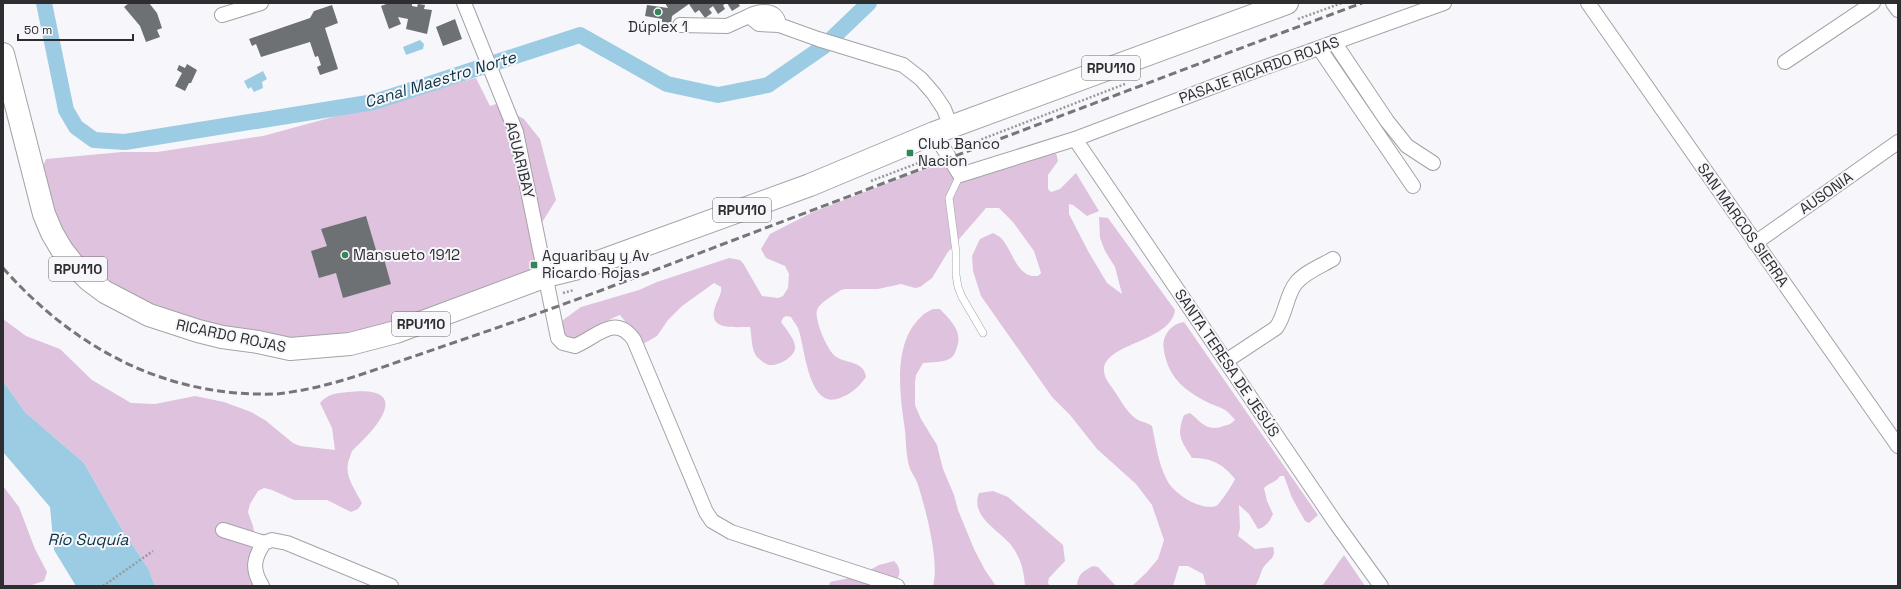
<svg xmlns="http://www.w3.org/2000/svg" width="1901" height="589" font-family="'Space Grotesk',sans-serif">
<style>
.green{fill:#dfc2dd}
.water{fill:#9ccce3}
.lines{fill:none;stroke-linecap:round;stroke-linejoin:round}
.canal{stroke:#9ccce3;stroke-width:16}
.building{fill:#6e7174}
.lane-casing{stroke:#a3a3a7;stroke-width:8}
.street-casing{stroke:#a3a3a7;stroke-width:16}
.primary-casing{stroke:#a3a3a7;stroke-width:24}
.path{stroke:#9a9a9d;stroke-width:2.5;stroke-dasharray:2 2;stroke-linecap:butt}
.lane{stroke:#fff;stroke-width:7}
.street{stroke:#fff;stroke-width:14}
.primary{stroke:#fff;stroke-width:22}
.rail{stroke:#767679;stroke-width:3;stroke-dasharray:8 4;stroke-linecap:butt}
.poi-dot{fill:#348557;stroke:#f7f7fb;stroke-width:1.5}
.labels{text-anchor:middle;stroke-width:4;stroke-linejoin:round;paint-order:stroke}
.shield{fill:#f7f7fb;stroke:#6a6a6d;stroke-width:1}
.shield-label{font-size:14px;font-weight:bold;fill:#2e2e30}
.poi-label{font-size:15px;fill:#2e2e30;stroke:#f7f7fb;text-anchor:start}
.street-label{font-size:15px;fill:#2e2e30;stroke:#f7f7fb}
.water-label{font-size:16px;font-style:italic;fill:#083344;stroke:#f7f7fb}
</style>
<rect width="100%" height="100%" fill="#f7f7fb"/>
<path class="green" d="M476 78 490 106 496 104 524 119 540 139 556 200 531 240 537 273 399 324 293 341 158 313 106 283 68 245 65 232 53 222 40 173 46 159 122 152H157L263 136Z
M1056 153 1058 161 1048 175V189L1051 192 1060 189 1076 173 1099 211 1087 216 1073 205 1069 204V214L1088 251 1107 283 1122 294 1115 267 1105 251 1100 238 1099 217 1108 218 1175 310C1171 342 1104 343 1104 370 1104 378 1109 383 1113 389 1120 399 1126 411 1135 418 1140 422 1147 422 1152 426 1156 444 1158 463 1167 480 1173 493 1200 511 1216 506 1220 504 1233 484 1235 479 1223 464 1212 458 1192 458 1181 440 1176 436 1184 415L1190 413C1202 423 1207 432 1224 426 1228 425 1231 424 1235 420 1224 406 1221 409 1207 402 1186 391 1171 380 1165 356 1163 347 1162 341 1167 333 1172 326 1175 324 1184 322L1318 515 1309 523 1305 521 1292 498 1284 476H1280C1277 482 1269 483 1264 488L1267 501 1273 514C1270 521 1266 527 1258 529L1249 514 1239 505 1240 528 1238 536 1255 549 1273 547C1277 558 1268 560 1263 568 1260 574 1259 581 1255 586H1206L1203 574 1188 566H1179L1173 586H1132L1146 573 1158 559 1164 540 1152 505 1136 484 1097 449 1070 415 1052 397 981 296 973 271 972 256 980 239 993 233C995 234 999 236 1001 238 1013 250 1016 278 1038 276L1041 273 1034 251 1013 222 999 208H986L948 252 932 278 920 287 915 288 901 284 878 289H845L841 290C834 295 820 302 817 310 814 319 827 350 835 356 845 364 864 360 866 377 859 387 851 394 840 398 808 411 805 346 798 328 796 324 793 321 791 317L786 316 783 318 781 322C786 329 794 338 795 346 797 356 779 366 770 365 766 365 760 360 757 357 751 350 752 336 750 327 731 327 704 331 717 302 719 297 722 293 721 287L714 283 682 306 668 320 657 336 643 344H638L628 325 620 315C599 323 589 338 565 340L561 333 563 320 581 307 639 290 657 282 729 258 740 260 743 263 762 296 778 298 783 296 788 288 789 274 785 266 766 258 761 249 770 234 813 212 919 171 949 163 962 178Z
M933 309H940C950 320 963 331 957 347 956 350 955 355 951 358 944 363 931 362 923 363L916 375 915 382V405L921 419 937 445 943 469 954 495 958 510 974 549 985 570 996 586H933C940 562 925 506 917 482 915 478 912 473 910 469 906 457 906 442 905 430 900 396 892 343 921 317 924 313 929 311 933 309Z
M3 319 26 336 60 349 92 380 131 403 155 404 195 396 224 402 251 412 265 420 293 443 300 446 335 450 332 428 320 403C327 394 337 393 348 392 400 386 391 412 363 440 360 444 355 447 352 451 351 454 349 459 348 463 345 477 356 491 362 503L358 509 351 512 327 500H294L272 490 264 488 258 491 250 504 248 512 253 526 264 586H155L148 568 120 526 84 463 25 412 3 381Z
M3 486 19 507 35 549 47 572 44 581 29 586H3Z
M993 491 1008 497 1063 545 1065 561 1049 578 1048 583 1050 586H1025C1024 571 1021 558 1011 545 999 530 970 517 979 493Z
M1344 555 1365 586H1322C1330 576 1336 565 1344 555Z
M894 561C903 570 899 575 895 586H829L830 582 859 576 879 565Z
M1093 566 1098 567 1116 586H1077C1078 574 1082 572 1093 566Z"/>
<path class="water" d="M420 40 424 44 423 49 406 55 403 47Z
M263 71 267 79 262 82 263 88 254 92 251 87 248 89 244 81Z
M3 381 25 412 84 463 120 526 148 568 155 586H76L54 550 50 507 3 452Z"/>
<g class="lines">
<path class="canal" d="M44 3 66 110 76 127 94 140 125 142 374 102 580 35 667 84 718 95 768 85 823 47 869 3"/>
</g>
<path class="building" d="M129 3H149L157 13 162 28 157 30 160 37 146 42 140 26 124 7Z
M389 3H412V6L417 7 418 4 425 5 424 9 432 10 427 34 406 29 408 19 398 17 401 24 389 29 381 6Z
M665 3H727L723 5 725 9 718 14 713 6 709 9 712 13 705 18 699 10 695 13 689 4 672 16 671 24 662 22V19L645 16 647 5 668 8Z
M727 3H738L740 6 732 11Z
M332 5 338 23 325 28 338 69 320 75 317 67 321 65 318 56 315 57 310 42 261 57 256 44 252 46 249 39 310 18 314 11Z
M455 19 462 39 443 46 436 27Z
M187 64 197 70 191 83H189L185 91 175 86 182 73 177 70 179 65 185 68Z
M366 216 379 260 384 259 391 284 343 298 336 273 319 278 311 251 327 246 321 229Z"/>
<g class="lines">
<g class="lane-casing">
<path id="lane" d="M960 175 949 198 956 252V275L958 287 962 297 983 333"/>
</g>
<g class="street-casing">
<path id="street" d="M464 3 516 132 558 338 563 343 575 346C597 337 615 313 634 340L706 512 712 521 731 532 897 586
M1588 3 1898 446
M1893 3 1898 10
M222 15 261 3
M749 16C760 10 777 9 779 25
M680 25 727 26 749 16 759 24 779 25 818 39 903 65 921 79 934 94 944 109 951 127
M1334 42 1387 121 1407 146 1433 163
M1319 48 1413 186
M1785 62 1873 3
M934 133 960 175 1075 139 1241 76 1444 3
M1075 139 1335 522 1381 586
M1755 243 1898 142
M1226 361 1276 328C1286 315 1286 295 1296 283 1305 272 1321 266 1333 259
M223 530 264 543 272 540 287 543 391 586
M262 586C252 570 253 559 264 543"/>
</g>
<g class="primary-casing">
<path id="primary" d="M3 54 44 214 52 233 62 250 73 264 89 280 105 292 149 315 198 331 222 337 258 342 290 349 350 344 396 332 546 276 590 265 810 185 934 133 1287 3"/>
</g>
<path class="path" d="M1298 19 1342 3
M959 148 1125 84
M871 181 934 157
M563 293 574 290
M103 586 153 551"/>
<use href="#lane" class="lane"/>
<use href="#street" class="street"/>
<use href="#primary" class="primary"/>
<path class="rail" d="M3 268C74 348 165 397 274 394 284 394 294 391 303 390 340 383 374 370 409 358 476 335 544 312 610 287 861 192 1111 96 1362 3"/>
</g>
<g class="poi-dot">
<circle cx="658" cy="12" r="4"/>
<rect x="906" y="149" width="8" height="8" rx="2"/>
<circle cx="345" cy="255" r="4"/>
<rect x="530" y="261" width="8" height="8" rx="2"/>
</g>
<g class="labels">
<g class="shield">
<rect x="1082" y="56" width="58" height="24" rx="3"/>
<rect x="713" y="198" width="58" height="24" rx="3"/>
<rect x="49" y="257" width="58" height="24" rx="3"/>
<rect x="392" y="312" width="58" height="24" rx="3"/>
</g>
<g class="shield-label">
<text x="1111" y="73">RPU110</text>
<text x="742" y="215">RPU110</text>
<text x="78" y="274">RPU110</text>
<text x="421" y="329">RPU110</text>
</g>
<g class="poi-label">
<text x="658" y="32" text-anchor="middle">Dúplex 1</text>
<text x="918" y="149">Club Banco<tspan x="918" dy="17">Nacion</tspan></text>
<text x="353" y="260">Mansueto 1912</text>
<text x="542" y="261">Aguaribay y Av<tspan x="542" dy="17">Ricardo Rojas</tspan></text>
</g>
<g class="street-label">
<text transform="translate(1259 70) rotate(-20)" y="5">PASAJE RICARDO ROJAS</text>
<text transform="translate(520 160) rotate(76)" y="5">AGUARIBAY</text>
<text transform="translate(1826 193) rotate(-35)" y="5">AUSONIA</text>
<text transform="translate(1743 225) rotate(55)" y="5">SAN MARCOS SIERRA</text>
<text transform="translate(231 336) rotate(12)" y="5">RICARDO ROJAS</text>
<text transform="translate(1227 363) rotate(56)" y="5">SANTA TERESA DE JESÚS</text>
</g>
<g class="water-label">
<text transform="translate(440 79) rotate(-17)" y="6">Canal Maestro Norte</text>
<text x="88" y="545">Río Suquía</text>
</g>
</g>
<rect width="1901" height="589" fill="none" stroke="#2e2e30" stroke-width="8"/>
<path d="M18 34v6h115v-6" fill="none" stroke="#2e2e30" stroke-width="2"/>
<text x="24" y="34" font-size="12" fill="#2e2e30" stroke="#f7f7fb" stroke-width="3" paint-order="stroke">50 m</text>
</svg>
